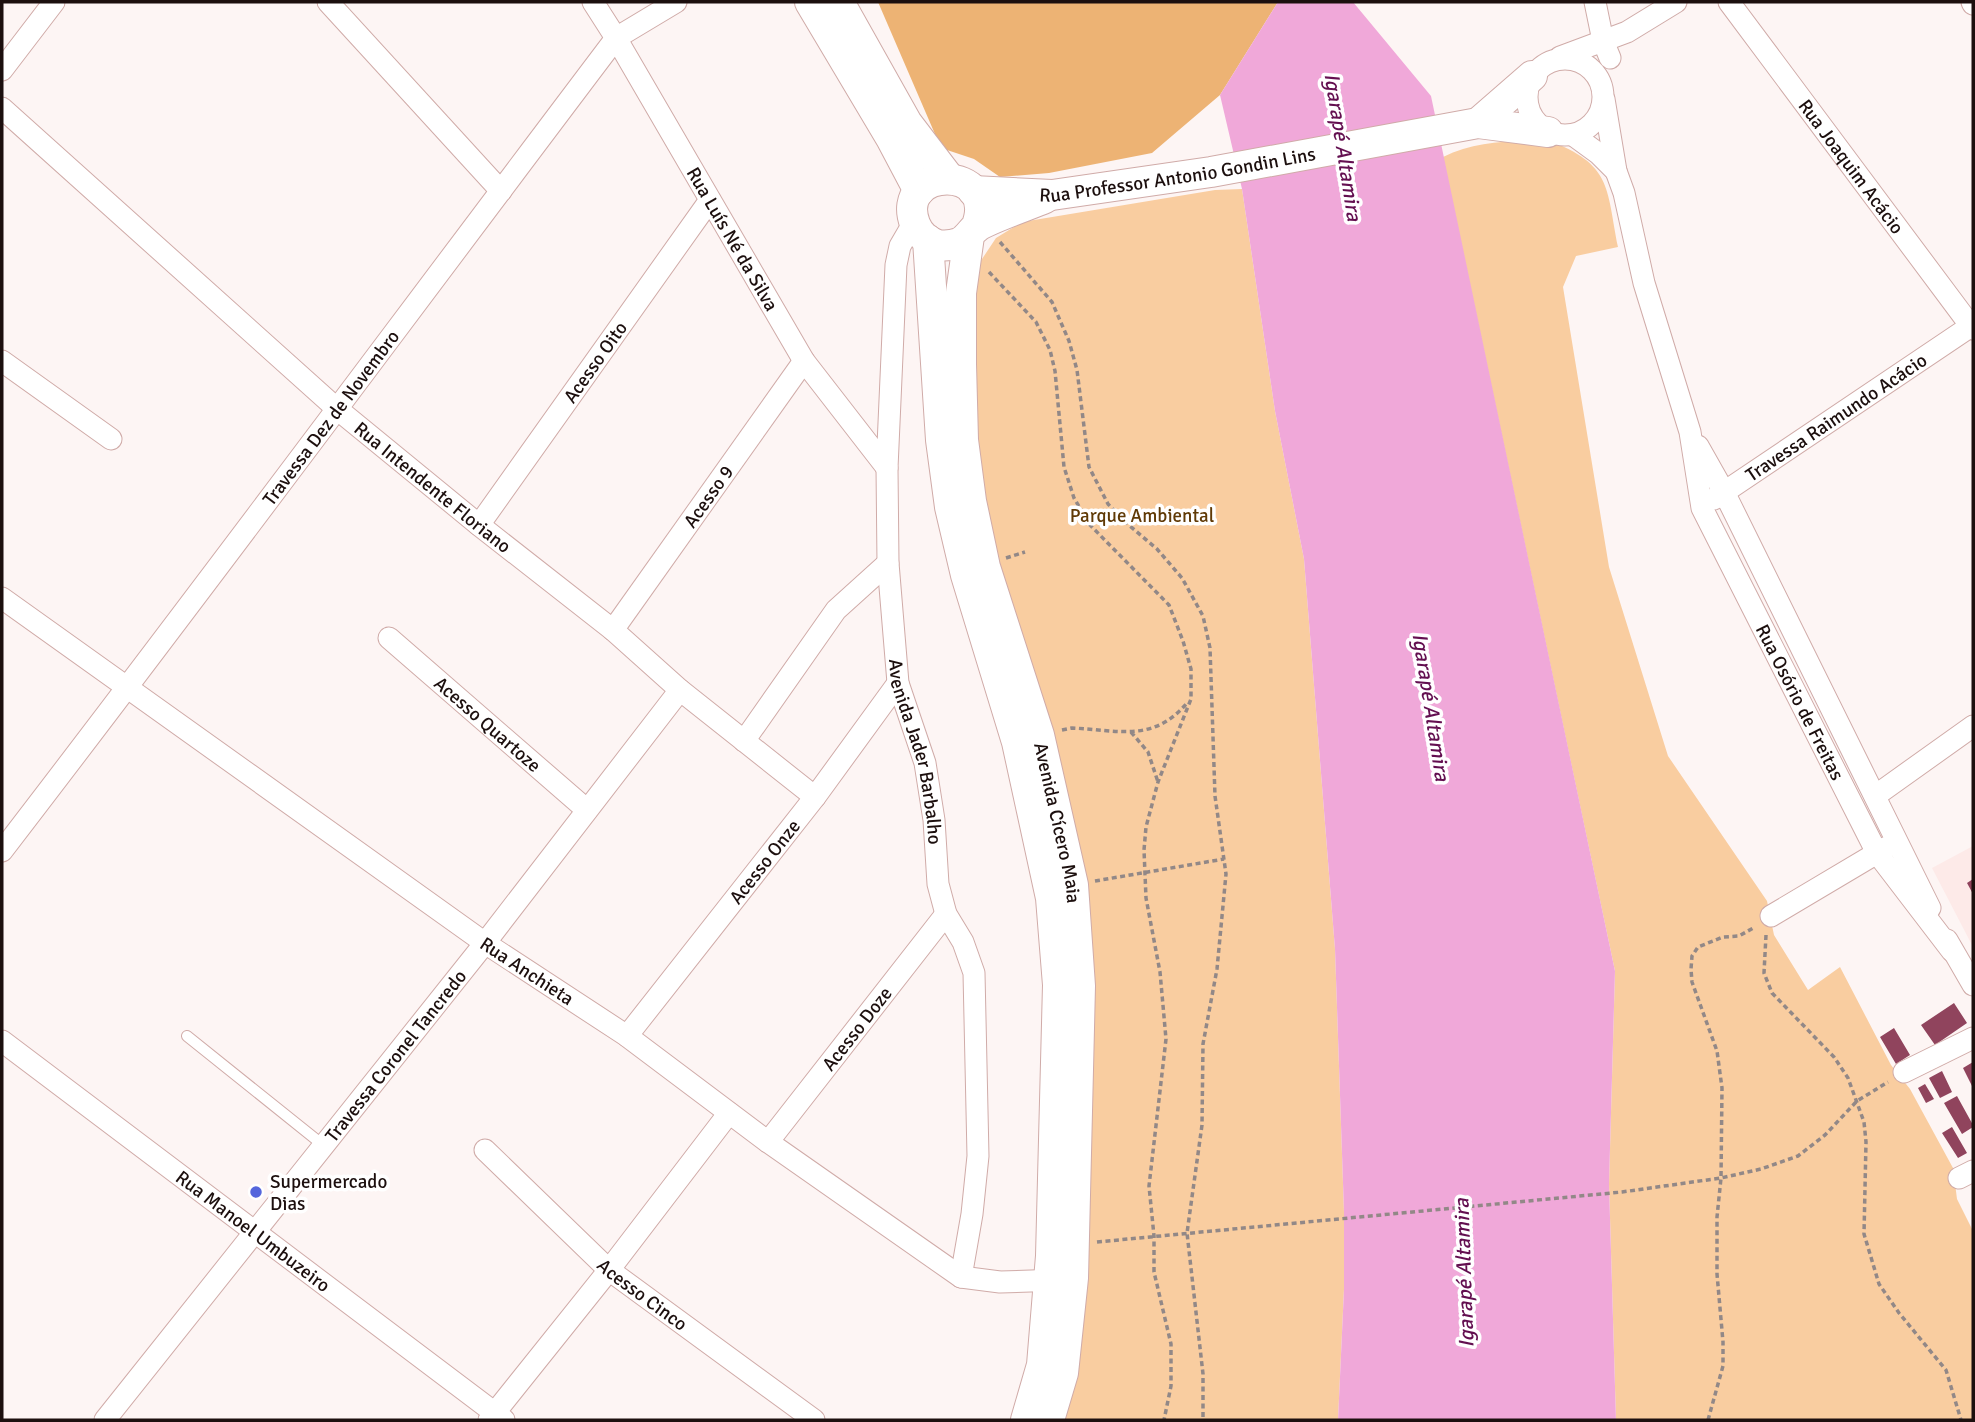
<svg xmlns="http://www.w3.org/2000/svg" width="1975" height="1422" font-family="Signika,sans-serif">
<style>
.built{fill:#fdeae8}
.green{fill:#f9cda0}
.forest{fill:#edb374}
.water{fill:#f0a8d9}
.building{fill:#90445d}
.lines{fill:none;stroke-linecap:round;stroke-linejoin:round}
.lane-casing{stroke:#d0aba8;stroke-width:12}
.street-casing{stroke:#d0aba8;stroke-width:23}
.secondary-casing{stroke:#d0aba8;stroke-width:32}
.path{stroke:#928887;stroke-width:3.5;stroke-dasharray:5 3.5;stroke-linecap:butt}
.lane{stroke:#fff;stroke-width:10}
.street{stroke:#fff;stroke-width:21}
.secondary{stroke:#fff;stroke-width:30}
.poi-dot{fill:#5566dc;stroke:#fff;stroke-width:2.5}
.labels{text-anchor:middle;stroke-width:7;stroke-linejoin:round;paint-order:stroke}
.street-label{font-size:19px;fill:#1c0f0e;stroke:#fff}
.park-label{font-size:19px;fill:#603a06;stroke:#fff}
.poi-label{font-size:19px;fill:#1c0f0e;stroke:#fff;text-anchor:start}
.water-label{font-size:21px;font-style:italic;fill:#630f50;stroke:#fff}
</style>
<rect width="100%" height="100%" fill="#fdf5f4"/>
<path class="built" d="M1973 846V947L1932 868Z"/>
<path class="green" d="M1548 140C1612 165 1606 186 1618 247L1576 256 1563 287 1609 567 1668 756 1767 901 1774 935 1808 990 1840 967 1891 1065 1910 1089 1953 1168 1957 1199 1973 1231V1420H1616L1609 1184 1615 971 1443 157C1476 141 1511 141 1548 140Z
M1242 189 1275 411 1304 559 1335 949 1344 1212V1289L1338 1420H1062L1085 883 1054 732 997 561 974 440 970 295 980 262 996 238 1022 222 1215 190Z"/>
<path class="forest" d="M878 2H1278L1220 95 1152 153 1049 173 1000 177 974 159 941 148Z"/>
<path class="water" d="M1278 2H1353L1431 96 1615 971 1609 1184 1616 1420H1338L1344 1289V1212L1335 949 1304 559 1275 411 1242 189 1220 95Z"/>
<path class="building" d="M1973 879V894L1967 883Z
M1954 1003 1967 1023 1935 1045 1921 1025Z
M1894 1028 1910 1055 1896 1064 1880 1037Z
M1973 1062V1088L1963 1068Z
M1942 1071 1952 1092 1940 1098 1929 1078Z
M1925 1084 1934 1099 1926 1103 1918 1088Z
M1957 1096 1973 1125V1127L1962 1134 1944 1103Z
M1952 1127 1967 1153 1958 1158 1942 1133Z"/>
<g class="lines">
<g class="lane-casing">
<path id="lane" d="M187 1036 323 1145"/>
</g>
<g class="street-casing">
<g id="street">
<path d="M328 2 501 191"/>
<path id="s1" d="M593 2 616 38 804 361 887 468"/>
<path d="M1595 2 1603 41 1610 58"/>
<path id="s2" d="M1729 2 1973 329"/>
<path d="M1972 2 1973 4"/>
<path d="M1560 57 1627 32 1676 2"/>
<circle cx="1565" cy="97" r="38"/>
<path d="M2 70 54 2"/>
<path id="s3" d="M1604 99 1616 171 1624 193 1644 283 1690 432 1702 508 1877 853 1952 951"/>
<path id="s4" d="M2 108 336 408 479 525 613 630 680 690 815 797"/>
<path d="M1573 135 1599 154 1616 171"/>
<path id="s5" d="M914 222 900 246 896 265 887 468 888 563 898 683 925 763 934 820 938 884 946 914 963 942 974 973 978 1156 972 1214 961 1277"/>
<path d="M2 361 111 439"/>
<path d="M1698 446 1724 492 1930 908"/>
<path id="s6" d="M1714 499 1971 326"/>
<path id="s7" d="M479 525 710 200"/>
<path id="s8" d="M2 598 485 943 627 1036 768 1142 961 1277 1000 1282 1060 1280"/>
<path id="s9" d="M613 630 804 361"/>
<path id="s10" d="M389 638 587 810"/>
<path d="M744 741 836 610 888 563"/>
<path d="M1875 796 1973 726"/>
<path id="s11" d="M2 851C209 582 411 309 616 38L676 2"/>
<path d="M1771 916 1887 847"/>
<path d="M1947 940 1973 985"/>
<path id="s12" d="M627 1036 815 797 898 683"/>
<path id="s13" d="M2 1041 504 1420"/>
<path d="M1904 1072 1973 1038"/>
<path id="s14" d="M768 1142 946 914"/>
<path id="s15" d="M485 1150 609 1270 814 1420"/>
<path d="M1959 1178 1973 1171"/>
<path id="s16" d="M105 1420 485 943 680 690"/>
<path d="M489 1420 609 1270 729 1113"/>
</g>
</g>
<g class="secondary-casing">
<g id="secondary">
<path d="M810 2 891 138 919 191"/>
<path d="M839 2 907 123 949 178"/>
<path d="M1478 123 1532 76"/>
<path id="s17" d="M973 191 1052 195 1211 172 1478 123 1548 132"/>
<path d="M976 228C1002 162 893 166 915 224 919 234 928 242 938 245 945 246 953 245 959 243 967 239 970 233 975 228 987 219 1029 205 1045 198"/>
<path id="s18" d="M969 236 961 293V364L963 440 971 501 985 567 1039 735 1073 885 1080 986 1073 1278 1063 1373 1049 1420"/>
<path d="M928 240 941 440 950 507 966 575 1017 742 1051 898 1058 985 1051 1256 1042 1365 1026 1420"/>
</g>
</g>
<path class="path" d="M1000 242 1052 302 1069 341 1077 370 1089 467 1108 504 1123 520 1157 549 1182 578 1203 616 1210 648 1215 796 1226 874 1217 969 1203 1044 1202 1125 1187 1233 1203 1374V1420
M989 272 1036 322 1050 350 1055 371 1064 467 1074 498 1090 525 1169 605 1183 641 1191 669V699L1158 782 1146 827 1144 850 1146 898 1160 972 1166 1039 1149 1186 1154 1236V1272L1171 1344V1386L1164 1420
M1071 513 1080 508
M1006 558 1025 552
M1062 730 1072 728C1119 730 1153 743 1187 703
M1131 732 1148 752 1158 782
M1095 881 1224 859
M1766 935 1764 973 1772 993 1834 1057 1848 1078 1864 1122 1866 1142 1864 1234 1879 1284 1899 1313 1946 1370 1961 1420
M1097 1242 1622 1192 1721 1178 1761 1169 1798 1156 1825 1135 1857 1101 1888 1082
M1708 1420 1723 1366V1342L1717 1274V1217L1721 1178 1722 1088 1717 1051 1692 982 1691 969 1692 956 1698 947 1723 937 1739 936 1755 927"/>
<use href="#lane" class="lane"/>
<use href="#street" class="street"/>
<use href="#secondary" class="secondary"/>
</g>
<circle class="poi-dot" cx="256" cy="1192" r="7"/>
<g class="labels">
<g class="street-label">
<text dy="7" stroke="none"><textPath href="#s2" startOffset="205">Rua Joaquim Acácio</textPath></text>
<text dy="7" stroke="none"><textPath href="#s17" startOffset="206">Rua Professor Antonio Gondin Lins</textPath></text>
<text dy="7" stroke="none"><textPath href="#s1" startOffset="275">Rua Luís Né da Silva</textPath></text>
<text dy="7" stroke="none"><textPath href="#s7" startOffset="200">Acesso Oito</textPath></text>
<text dy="7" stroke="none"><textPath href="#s11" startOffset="544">Travessa Dez de Novembro</textPath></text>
<text dy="7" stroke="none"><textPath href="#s6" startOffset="147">Travessa Raimundo Acácio</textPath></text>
<text dy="7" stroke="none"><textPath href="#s4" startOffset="574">Rua Intendente Floriano</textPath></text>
<text dy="7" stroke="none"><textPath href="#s9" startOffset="164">Acesso 9</textPath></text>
<text dy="7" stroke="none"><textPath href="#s3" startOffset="639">Rua Osório de Freitas</textPath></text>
<text dy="7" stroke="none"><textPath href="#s10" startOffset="131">Acesso Quartoze</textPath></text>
<text dy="7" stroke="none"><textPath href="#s5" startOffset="537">Avenida Jader Barbalho</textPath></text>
<text dy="7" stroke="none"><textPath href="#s18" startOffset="600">Avenida Cícero Maia</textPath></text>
<text dy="7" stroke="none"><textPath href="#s12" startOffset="222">Acesso Onze</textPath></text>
<text dy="7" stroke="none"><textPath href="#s8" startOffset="644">Rua Anchieta</textPath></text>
<text dy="7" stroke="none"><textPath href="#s14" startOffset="144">Acesso Doze</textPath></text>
<text dy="7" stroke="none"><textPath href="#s16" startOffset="466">Travessa Coronel Tancredo</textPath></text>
<text dy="7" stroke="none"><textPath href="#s13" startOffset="315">Rua Manoel Umbuzeiro</textPath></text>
<text dy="7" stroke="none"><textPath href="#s15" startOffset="214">Acesso Cinco</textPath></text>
</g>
<g class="park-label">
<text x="1142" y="522">Parque Ambiental</text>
</g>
<g class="poi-label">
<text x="270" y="1188">Supermercado<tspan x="270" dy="22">Dias</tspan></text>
</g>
<g class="water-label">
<text transform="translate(1343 147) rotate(81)" y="7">Igarapé Altamira</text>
<text transform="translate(1431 707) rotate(81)" y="7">Igarapé Altamira</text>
<text transform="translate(1464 1273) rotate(-92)" y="7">Igarapé Altamira</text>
</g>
</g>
<rect width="1975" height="1422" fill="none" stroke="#1c0f0e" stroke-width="7"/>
</svg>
